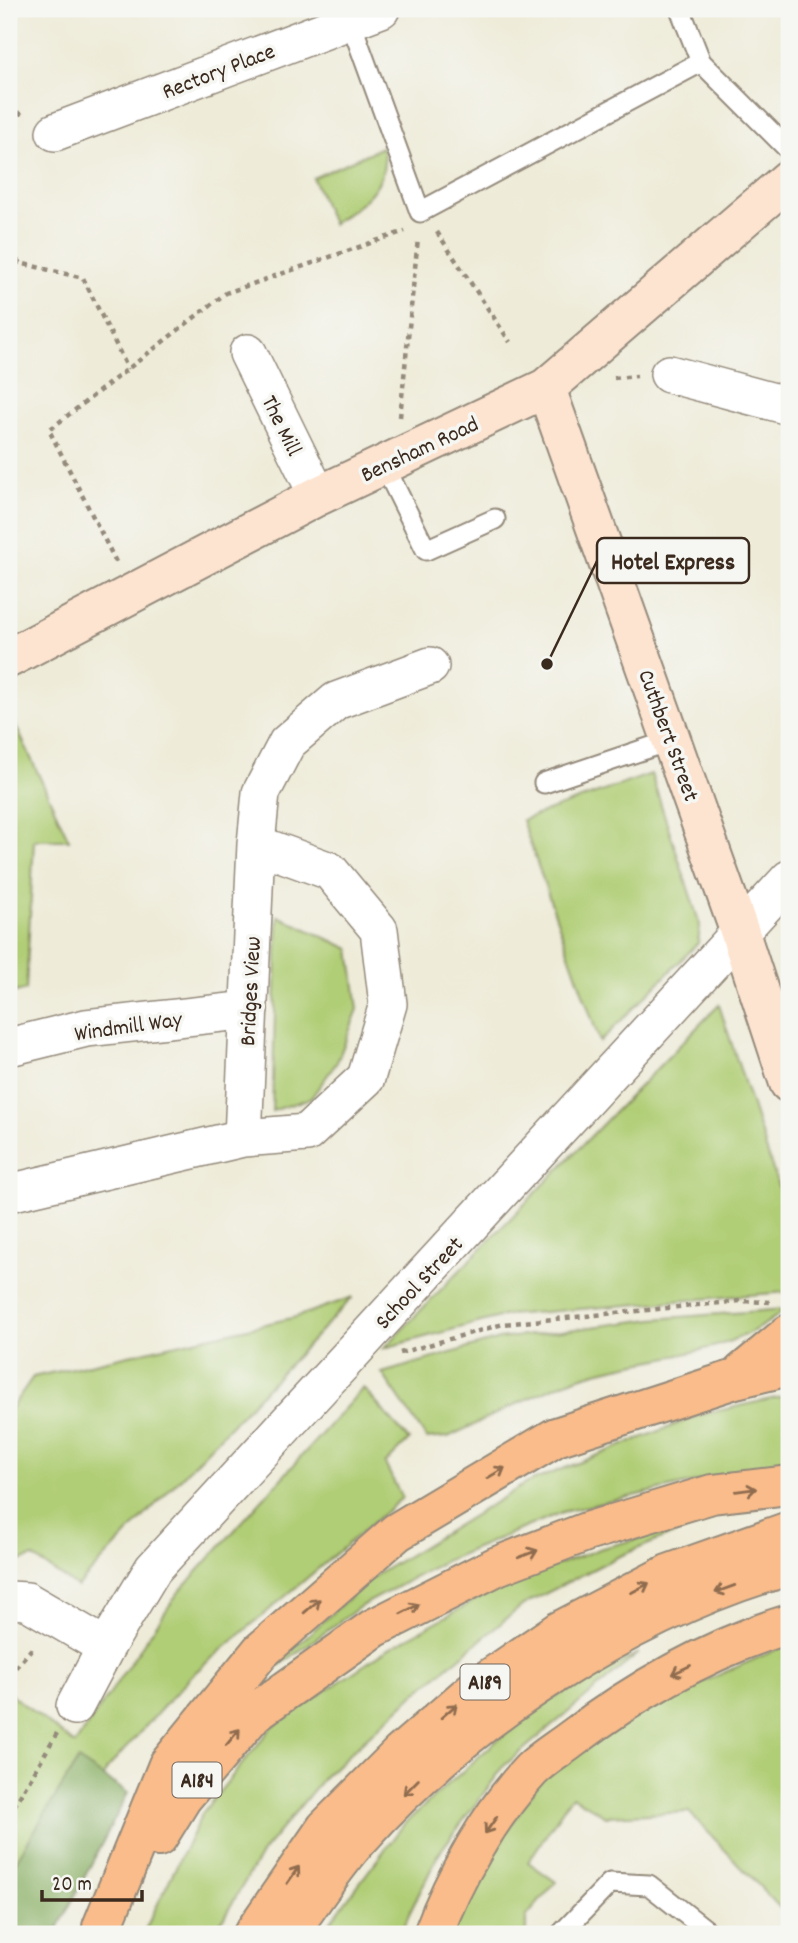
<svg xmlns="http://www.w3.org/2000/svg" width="798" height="1943" font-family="Dekko,sans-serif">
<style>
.green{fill:#b0ce76;stroke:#767c4a;stroke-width:2}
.forest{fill:#8cb167;stroke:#646e42;stroke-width:2}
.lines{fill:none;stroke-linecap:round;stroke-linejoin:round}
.lane-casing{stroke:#948a7b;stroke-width:23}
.street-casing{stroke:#948a7b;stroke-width:40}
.secondary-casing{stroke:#948a7b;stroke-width:42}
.primary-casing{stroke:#948a7b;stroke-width:42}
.highway-casing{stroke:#948a7b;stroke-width:42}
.path{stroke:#948a7b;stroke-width:4.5;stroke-dasharray:5 5;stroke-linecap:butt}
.lane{stroke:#fff;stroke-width:19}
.street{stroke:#fff;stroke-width:37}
.secondary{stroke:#fde4d0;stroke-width:38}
.primary{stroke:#f9bc8a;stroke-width:38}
.highway{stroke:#f9bc8a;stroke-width:38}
.oneway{stroke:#906c4f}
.labels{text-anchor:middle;stroke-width:7;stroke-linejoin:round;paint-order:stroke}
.shield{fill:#f6f6f2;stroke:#73675e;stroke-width:2}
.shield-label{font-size:21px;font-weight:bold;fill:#3b2a1e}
.street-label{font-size:23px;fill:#3b2a1e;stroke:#f6f6f2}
.leader{fill:none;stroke:#3b2a1e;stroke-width:2.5}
.callout-dot{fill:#3b2a1e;stroke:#f6f6f2;stroke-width:2.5}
.callout{fill:#f6f6f2;stroke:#3b2a1e;stroke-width:2.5}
.callout-label{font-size:24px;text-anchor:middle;font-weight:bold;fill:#3b2a1e}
</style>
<rect width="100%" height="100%" fill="#f6f6f2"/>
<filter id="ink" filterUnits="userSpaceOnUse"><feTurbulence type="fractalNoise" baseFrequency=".0143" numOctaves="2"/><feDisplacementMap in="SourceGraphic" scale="14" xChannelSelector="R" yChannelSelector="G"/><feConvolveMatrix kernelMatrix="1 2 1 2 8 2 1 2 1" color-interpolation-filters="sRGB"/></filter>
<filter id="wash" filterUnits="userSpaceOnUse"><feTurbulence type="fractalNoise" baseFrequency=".00686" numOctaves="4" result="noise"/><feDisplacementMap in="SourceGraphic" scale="28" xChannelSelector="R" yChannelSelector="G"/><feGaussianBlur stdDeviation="1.57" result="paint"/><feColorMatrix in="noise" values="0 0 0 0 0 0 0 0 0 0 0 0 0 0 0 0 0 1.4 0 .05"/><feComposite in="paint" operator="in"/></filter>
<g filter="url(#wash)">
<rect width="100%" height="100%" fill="#eeebd8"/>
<path class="green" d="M382 147C393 184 359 206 332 224L313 178Z
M9 711 69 840H34L26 990 9 993Z
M651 774 700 925 698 943 600 1042 522 820Z
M278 916 350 949 358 1009 337 1062 311 1098 272 1111Z
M719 1005 789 1219 787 1292 507 1315 384 1348Z
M353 1297 77 1587 33 1557 9 1564V1411L33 1377 296 1317Z
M785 1309C727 1361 644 1354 574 1379 531 1395 490 1418 448 1437L427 1439 382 1373 499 1339 653 1319Z
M363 1388 409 1440 385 1464 402 1498 192 1675 107 1769 23 1934H9V1693L75 1744 178 1593Z
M789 1395V1466L700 1481 562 1512 445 1561 361 1606 258 1681 368 1580 527 1483 700 1415Z
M700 1523 615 1558 523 1605 416 1693 325 1776 263 1851 214 1934H143L203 1812 272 1727 388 1649 499 1587 602 1548Z
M789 1644V1912L781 1909 689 1812 606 1816 572 1796 528 1862 556 1882 526 1917V1934H450L488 1860 542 1778 646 1707Z
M639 1653 505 1765 439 1853 409 1914 402 1934H321L405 1823 532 1709Z"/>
<path class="forest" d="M78 1760 128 1793 55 1934H9V1872Z"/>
</g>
<g filter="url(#ink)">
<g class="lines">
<g class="lane-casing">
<path id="lane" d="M350 20 420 212 701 62 680 9
M701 62 789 150
M384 465 426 550 495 519
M544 783 672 740
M561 1934 610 1883 649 1885 711 1934"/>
</g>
<g class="street-casing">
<path id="street" d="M55 132 381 9
M248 353 318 496
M669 374 789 406
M9 1047 86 1028 249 1010
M243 1138 307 1133 366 1078 388 1004 379 930 330 871 256 844
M9 1193 243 1138 256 844 261 793 287 743 336 701 430 666
M9 1600 27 1601 106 1647
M75 1706 106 1647 153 1569 789 879"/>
</g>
<g class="secondary-casing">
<path id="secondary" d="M546 388 740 933 789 1083
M9 658 318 496 546 388 789 179"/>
</g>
<g class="primary-casing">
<path id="primary" d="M253 1934 326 1828 401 1753 476 1688 559 1631 668 1574 789 1531
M288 1934C311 1903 332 1869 358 1840 467 1717 631 1611 789 1566"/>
</g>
<g class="highway-casing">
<path id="highway" d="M742 1373 789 1334
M158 1837 182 1798 254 1713 374 1628 497 1566 586 1532 712 1494 789 1485
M102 1927 168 1765 261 1651 397 1532 556 1437 735 1379 789 1366
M433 1934C454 1878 490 1814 531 1770 542 1759 557 1750 569 1741 635 1691 710 1648 789 1624"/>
</g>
<path class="path" d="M9 107 26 117
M437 232 510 342
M9 253 20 263 83 278 128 369
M614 378 637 376
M400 417 418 238
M116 562 49 430 226 293 405 231
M9 715 14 691
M400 1353 503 1324 740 1301 771 1302
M9 1675 35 1645
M9 1815 57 1733"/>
<use href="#lane" class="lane"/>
<use href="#street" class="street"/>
<use href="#secondary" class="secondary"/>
<use href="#primary" class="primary"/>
<use href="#highway" class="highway"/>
</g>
<defs><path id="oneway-shaft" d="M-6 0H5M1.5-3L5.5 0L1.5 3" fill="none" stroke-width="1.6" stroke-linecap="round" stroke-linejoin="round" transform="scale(1.75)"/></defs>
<g class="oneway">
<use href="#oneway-shaft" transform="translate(496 1473) rotate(-31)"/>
<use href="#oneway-shaft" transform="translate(746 1490) rotate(-7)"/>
<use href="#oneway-shaft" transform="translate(528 1554) rotate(-21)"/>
<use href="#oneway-shaft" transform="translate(640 1588) rotate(-28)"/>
<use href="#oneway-shaft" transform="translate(725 1589) rotate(160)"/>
<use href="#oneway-shaft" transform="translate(312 1606) rotate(-41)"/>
<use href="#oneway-shaft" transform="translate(410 1609) rotate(-27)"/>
<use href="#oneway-shaft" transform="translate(681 1670) rotate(155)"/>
<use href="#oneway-shaft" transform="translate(449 1711) rotate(-41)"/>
<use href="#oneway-shaft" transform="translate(233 1737) rotate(-50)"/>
<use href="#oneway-shaft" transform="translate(411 1787) rotate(135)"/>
<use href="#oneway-shaft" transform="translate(491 1825) rotate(125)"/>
<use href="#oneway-shaft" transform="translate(293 1875) rotate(-55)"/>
</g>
</g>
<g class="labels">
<g class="shield">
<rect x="460.5" y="1664.5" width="49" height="35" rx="5"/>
<rect x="172.5" y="1762.5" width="49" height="35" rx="5"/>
</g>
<g class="shield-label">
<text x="485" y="1689">A189</text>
<text x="197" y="1787">A184</text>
</g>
<g class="street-label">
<text transform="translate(218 70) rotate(-21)" y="8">Rectory Place</text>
<text transform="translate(283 425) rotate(64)" y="8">The Mill</text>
<text transform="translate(419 448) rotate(-25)" y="8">Bensham Road</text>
<text transform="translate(670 735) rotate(70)" y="8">Cuthbert Street</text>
<text transform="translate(249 991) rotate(-87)" y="8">Bridges View</text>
<text transform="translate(128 1025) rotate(-8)" y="8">Windmill Way</text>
<text transform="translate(418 1282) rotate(-47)" y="8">School Street</text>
</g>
</g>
<path class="leader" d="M547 664L597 561"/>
<circle class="callout-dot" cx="547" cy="664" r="7"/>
<rect class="callout" x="597" y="538" width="152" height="45" rx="7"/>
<g class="callout-label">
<text x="673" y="569">Hotel Express</text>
</g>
<rect width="798" height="1943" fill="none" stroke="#f6f6f2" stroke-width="35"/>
<path d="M42 1890v10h100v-10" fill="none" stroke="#3b2a1e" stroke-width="3.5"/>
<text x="52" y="1890" font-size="21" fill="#3b2a1e" stroke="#f6f6f2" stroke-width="5" paint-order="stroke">20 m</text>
</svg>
